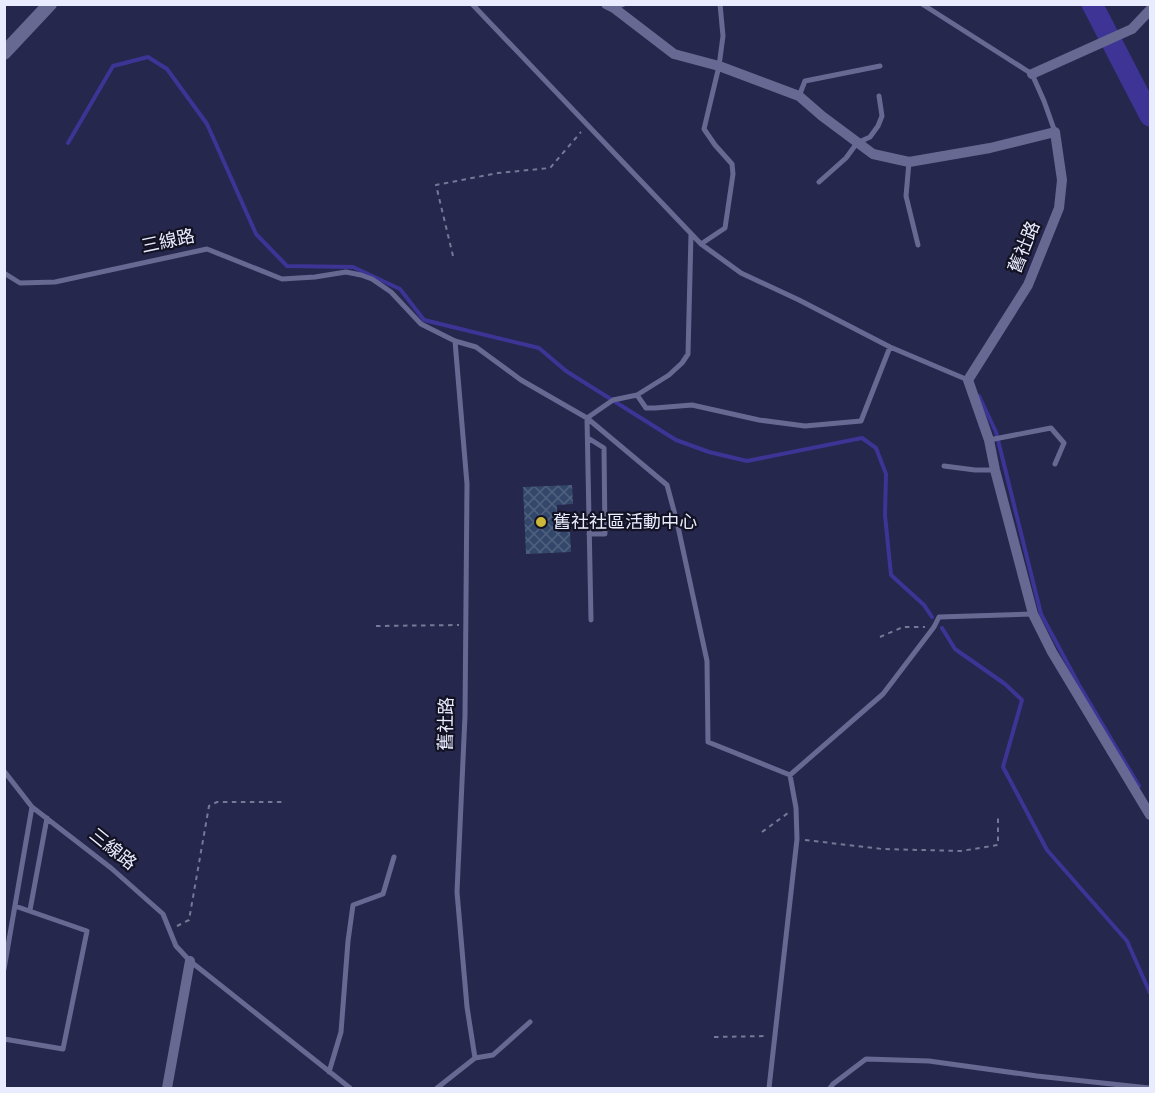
<svg xmlns="http://www.w3.org/2000/svg" width="1155" height="1093" font-family="Ubuntu,'Noto Sans TC',sans-serif">
<style>
.lines{fill:none;stroke-linecap:round;stroke-linejoin:round}
.stream{stroke:#3d3496;stroke-width:4}
.river{stroke:#3d3496;stroke-width:21}
.building{fill:url(#building-cross-hatch)}
.path{stroke:#777896;stroke-width:2;stroke-dasharray:4.5 4.5;stroke-linecap:butt}
.service{stroke:#676993;stroke-width:5}
.minor{stroke:#676993;stroke-width:10}
.tertiary{stroke:#676993;stroke-width:14}
.poi-dot{fill:#ccb939;stroke:#121223;stroke-width:2}
.labels{text-anchor:middle;stroke-width:4.5;stroke-linejoin:round;paint-order:stroke}
.street-label{font-size:18px;fill:#e9ebfe;stroke:#121223}
.poi-label{font-size:18px;fill:#e9ebfe;stroke:#121223;text-anchor:start}
</style>
<defs>
<pattern id="building-cross-hatch" width="8" height="8" patternUnits="userSpaceOnUse" patternTransform="scale(1.5)"><rect width="8" height="8" fill="#32476a"/><path d="M0 0l8 8M0 8l8-8" fill="none" stroke="#506280"/></pattern>
</defs>
<rect width="100%" height="100%" fill="#26274c"/>
<g class="lines">
<path class="stream" d="M68 143 113 66 148 57 167 69 207 124 256 234 287 266 353 267 400 289 424 320 539 348 566 371 676 440 709 452 747 461 862 438 876 448 886 474 885 515 891 575 924 605 932 617
M979 396 996 432 1041 614 1079 685 1139 786
M942 628 955 649 1005 684 1022 700 1003 767 1047 850 1127 941 1150 993"/>
<path class="river" d="M1092 4 1150 116"/>
</g>
<path class="building" d="M572 485 573 504 557 505V518L558 532H570L571 552 526 554 523 487Z"/>
<g class="lines">
<path class="path" d="M453 256 436 185 498 173 550 168 581 132
M376 626 459 625
M880 637 903 627H925
M762 832 788 813
M805 840 882 849 961 851 998 845V816
M177 926 189 920 209 806 217 802H285
M714 1037 766 1036"/>
<path class="service" d="M472 4 701 244 741 273 799 300 890 347 968 380
M922 4 1032 74 1044 101 1055 132
M614 8 624 4
M799 96 805 81 880 66
M909 162 906 196 918 245
M819 182 846 158 857 143 870 137 878 126 882 116 879 96
M701 244 725 228 733 174 732 164 715 145 704 129 719 66 723 36 720 4
M4 273 20 283 55 282 207 249 282 279 315 277 346 272 361 275 372 279 391 292 421 324 455 341 476 347 521 380 587 418 667 485 677 522 707 661 708 742 790 775 883 694 934 627 939 617 1033 614
M637 395 646 408H655L692 405 759 420 805 426 861 421 890 347
M588 438 604 448 605 534H589
M989 440 1051 428 1064 443 1055 464
M944 466 975 470H995
M591 620 587 418 613 400 637 395 669 375 682 363 688 354 691 234
M4 771 32 807 111 868 163 914 176 946 190 961 350 1088
M30 910 47 818
M4 969 32 807
M4 1039 63 1049 87 931 15 906
M475 1058 493 1055 530 1022
M329 1072 341 1032 348 941 353 905 383 894 394 857
M437 1088 475 1058 467 1007 457 892 465 716 467 484 455 341
M769 1088 797 839 796 808 790 775
M830 1088 833 1084 866 1059 929 1061 1037 1076 1149 1088"/>
<path class="minor" d="M606 4 614 8 674 54 719 66 799 96 822 116 873 154 909 162 990 148 1055 132 1062 180 1059 208 1028 285 968 380 989 440 995 470 1033 614 1052 652 1150 815
M1032 74 1132 29 1150 10
M167 1088 190 961"/>
<path class="tertiary" d="M4 53 50 4"/>
</g>
<circle class="poi-dot" cx="541" cy="522" r="6"/>
<g class="labels">
<g class="street-label">
<text transform="translate(168 241) rotate(-12)" y="6">三線路</text>
<text transform="translate(1024 247) rotate(-68)" y="6">舊社路</text>
<text transform="translate(446 724) rotate(-89)" y="6">舊社路</text>
<text transform="translate(113 849) rotate(39)" y="6">三線路</text>
</g>
<g class="poi-label">
<text x="553" y="528">舊社社區活動中心</text>
</g>
</g>
<rect width="1155" height="1093" fill="none" stroke="#e9ebfe" stroke-width="12"/>
</svg>
